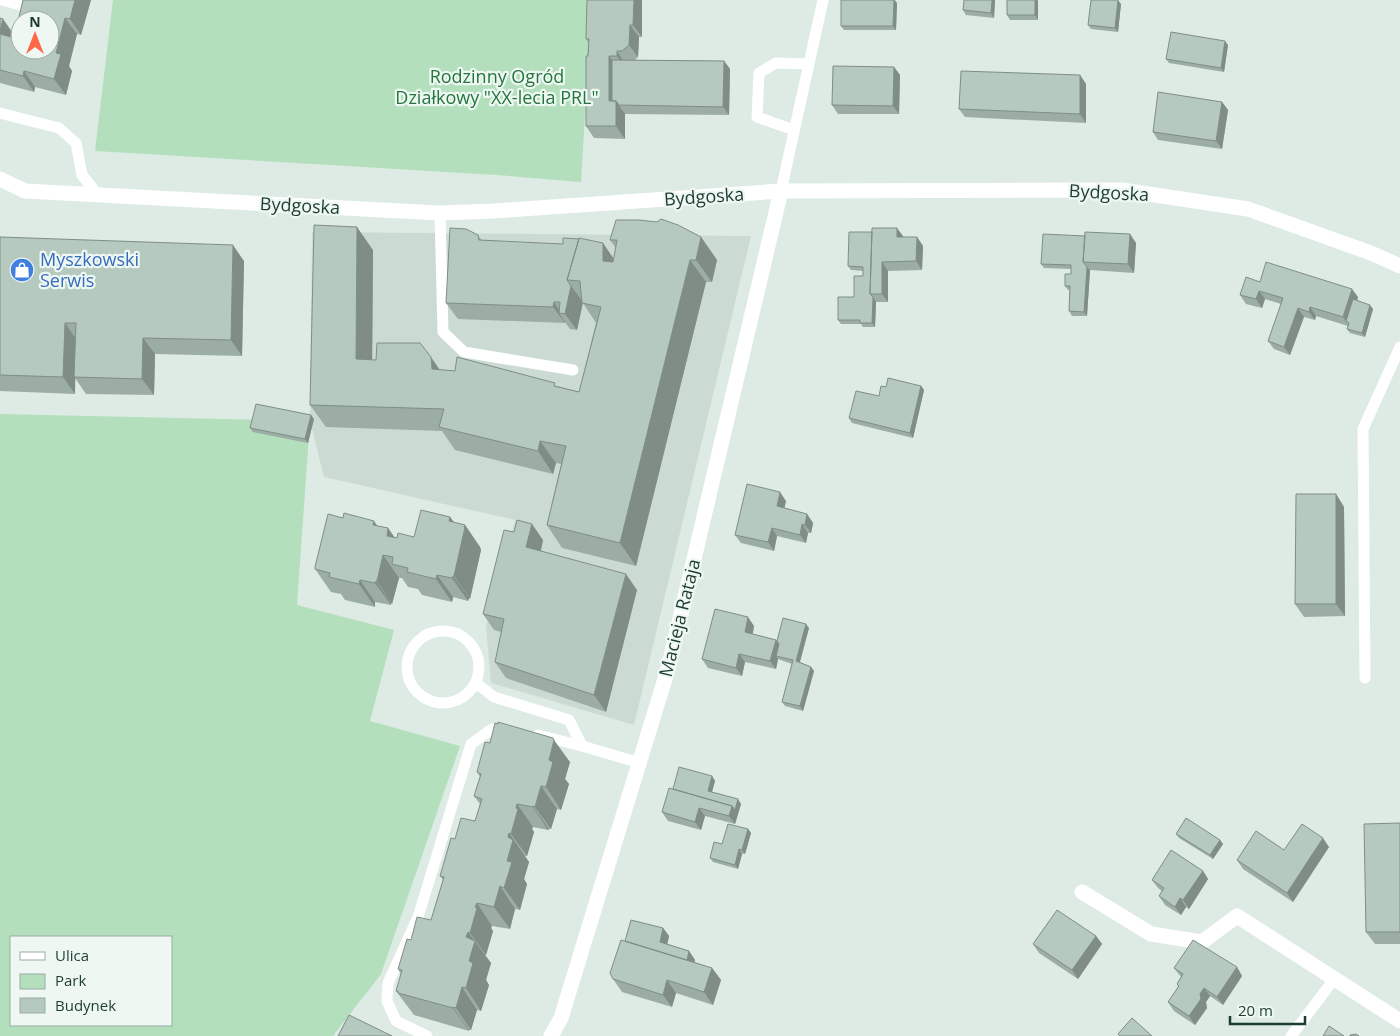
<svg xmlns="http://www.w3.org/2000/svg" width="1400" height="1036" font-family="'Open Sans',sans-serif">
<style>
.built{fill:#cbdbd3}
.green{fill:#b3dfbc;fill-rule:evenodd}
.lines{fill:none;stroke-linecap:round;stroke-linejoin:round}
.lane{stroke:#fff;stroke-width:11}
.street{stroke:#fff;stroke-width:15}
.wall{fill:#9cada4}
.shaded-wall{fill:#7f8d86}
.building{fill:#b5c9bf;stroke:#7f8d86}
.labels{text-anchor:middle;stroke-width:4.5;stroke-linejoin:round;paint-order:stroke}
.park-label{font-size:18px;fill:#24763e;stroke:#eef7f2}
.street-label{font-size:18px;fill:#1d3c31;stroke:#eef7f2}
.shop-label{font-size:18px;fill:#366cbe;stroke:#eef7f2;text-anchor:start}
</style>
<rect width="100%" height="100%" fill="#ddebe4"/>
<path class="built" d="M312 232 751 236 634 725 491 683 486 627 515 520 324 477 310 421Z"/>
<path class="green" d="M113 0H592L581 182 497 175 95 151Z
M0 414 310 421 297 605 394 630 370 721 460 746 381 974 333 1036H0ZM11 937H171V1025H11Z"/>
<g class="lines">
<path class="lane" d="M2 0 24 6
M0 113 59 128 76 143 82 175 98 195
M794 130 757 117 759 73 776 63 809 64
M781 191 823 0
M440 213 443 332 464 352 573 370
M407 667a36 36 0 1 1 72 0a36 36 0 1 1-72 0Z
M1365 678 1363 429 1400 347
M476 683 494 697 569 720 582 746
M538 735 582 746 640 763
M427 1036 396 1021 387 1001 388 983 418 917 471 744 492 729 508 730
M1291 1036 1335 978"/>
<path class="street" d="M0 179 25 191 440 213 494 211 781 191 1122 190 1248 209 1371 253 1400 266
M1082 892 1151 934 1202 942 1237 916 1400 1021
M551 1036 561 1018 668 669 781 191"/>
</g>
<path class="wall" d="M23 0H91L81 35 77 34 69 66 72 71 66 95 35 87 34 92 0 83V18L3 19 14 35V38L19 39 20 35V50H50V20H20V24L18 21Z
M642 0V37H639L638 57 635 60 724 61 730 69 729 115 625 114V139L594 138 586 126 588 42 586 39Z
M841 0H895L897 3 896 30H844L841 26Z
M964 0H995L994 18 966 15 963 10Z
M1007 0H1037L1038 1V20H1010L1007 15Z
M1121 4 1118 32 1091 29 1088 25Z
M1228 45 1224 72 1169 63 1166 59Z
M894 67 900 75 899 114H838L832 105Z
M1080 75 1086 84V123L965 117 959 109Z
M1222 102 1228 110 1222 149 1158 140 1153 132Z
M1130 234 1136 243 1134 273 1090 270 1087 316H1072L1069 311 1070 290H1068L1065 286 1071 274V269L1044 268 1041 264Z
M478 235 482 241 614 259 616 248 610 240 701 237 717 260 712 282H706L636 566 562 548 547 525 561 464 556 463 553 474 455 450 442 431 326 427 310 405 373 250 372 360 557 386 579 392 596 323 583 303 577 330 570 329 565 322V323L458 319 446 303Z
M903 236V237H917L923 246 922 270 888 271V302H876L875 327H863L861 324H841L838 320 854 297 863 276V271L851 270 848 266Z
M0 237 244 261 242 356 155 354 154 395 86 394 75 378V394L0 391Z
M1260 282 1358 297 1357 300 1373 309 1365 337 1350 333 1347 329 1348 326 1316 316 1315 320 1304 317 1290 355 1274 349 1268 341 1281 304 1265 299 1262 308 1246 304 1240 295Z
M921 386 924 390 913 438 852 423 849 418 879 396Z
M314 419 308 443 253 432 250 428Z
M1336 494 1344 507 1345 616 1304 617 1295 604Z
M786 501 784 508 807 514 813 523 811 533H808L806 543 777 536 774 551 741 543 735 535Z
M450 517 454 522 465 525 480 547 481 550 470 599 469 598 468 601 453 597 452 602 422 595 418 589 408 587 402 578H399L392 604 391 603V605L375 602V607L345 600 341 594 331 592 315 569 378 526 388 528 394 537 397 538 414 537Z
M514 532 543 540 541 551 637 590 606 712 506 678 495 662 501 632 494 630 483 614Z
M754 626 753 634 776 640 777 641 809 628 800 662 811 667 814 671 803 711 785 706 782 702 792 664 778 659 776 669 745 662 742 676 708 668 702 659Z
M570 762 565 779 569 784 561 810 557 809 551 829H549L548 830 533 827 532 829 534 832 527 856H525L529 862 524 879 527 884 520 910 515 909 510 929 492 926 491 928 493 931 486 955H485L491 963 486 980 489 985 481 1011 477 1010 471 1030H469V1031L414 1015 396 991 401 974 398 969 411 940 431 920 443 880 440 876 455 839 475 821 480 804 474 796 480 777 477 772Z
M712 776 715 781 712 792 741 804 735 824 705 816 701 830 668 821 662 812 673 789Z
M1400 823V944H1375L1366 932Z
M748 829 751 833 745 854H742L738 869 713 862 710 858Z
M1176 834 1220 840 1223 844 1213 859 1179 838Z
M1329 847 1293 902 1243 869 1237 860 1284 850Z
M1203 871 1208 879 1189 909 1186 907 1181 915 1165 905 1159 896 1162 891 1158 888 1152 880Z
M663 928 669 936 667 944 689 951 695 960 694 962 712 968 721 980 713 1005 676 993 672 1007 622 992 613 979 625 941Z
M1096 936 1102 944 1078 979 1039 953 1033 944Z
M1237 967 1242 976 1223 1005 1210 996 1206 1002 1207 1008 1195 1025 1174 1011 1168 1002 1178 987 1177 984 1181 977 1174 968Z"/>
<path class="shaded-wall" d="M75 0H91L81 35 70 19Z
M634 0H642V37L633 25Z
M894 0 897 3 896 30 893 26Z
M992 0H995L994 18 991 13Z
M1035 0H1037L1038 1V20L1035 15Z
M1118 0 1121 4 1118 32 1115 28Z
M65 18 77 34 69 66 72 71 66 95 54 79 56 53Z
M3 19 14 35 10 50 0 35V31Z
M630 25 639 37 638 57 629 45Z
M1225 41 1228 45 1224 72 1221 68Z
M617 51 625 64V68L617 56Z
M609 56 618 68V104L625 114V139L616 126 609 101Z
M724 61 730 69 729 115 723 107Z
M894 67 900 75 899 114 893 106Z
M24 71 35 87 34 92 23 76Z
M1080 75 1086 84V123L1080 114Z
M1222 102 1228 110 1222 149 1216 141Z
M357 227 373 250 372 382 356 359Z
M897 228 903 236V245L897 237Z
M1130 234 1136 243 1134 273 1128 264Z
M701 237 717 260 712 282 696 260Z
M917 237 923 246 922 270 916 261Z
M603 243 618 265 603 261Z
M233 245 244 261 242 356 231 340Z
M690 260 706 282 636 566 620 543Z
M882 262 888 271V302L882 294Z
M1087 267 1090 270 1087 316 1084 312Z
M571 286 583 302 577 330 565 314Z
M1352 289 1358 297 1350 323 1346 321 1343 317Z
M1259 291 1265 299 1262 308 1256 299Z
M873 297 876 302 875 327 872 323Z
M554 302 562 314 559 313 565 322V323L553 307Z
M1370 305 1373 309 1365 337 1362 333Z
M1310 307 1316 316 1315 320 1309 312Z
M1298 308 1304 317 1290 355 1284 347Z
M65 323 76 339 75 394 63 377Z
M143 338 155 354 154 395 142 379Z
M431 357 446 379 432 369Z
M921 386 924 390 913 438 910 433Z
M311 415 314 419 308 443 305 439Z
M540 441 556 463 553 474 538 451Z
M780 492 786 501 783 515 777 506Z
M1336 494 1344 507 1345 616 1336 604Z
M807 514 813 523 811 533 805 525Z
M450 517 464 536 465 525 480 547 481 550 470 599 454 576 449 521Z
M374 521 389 543 373 525Z
M532 524 543 540 538 563 526 547Z
M802 524 808 533 806 543 800 535Z
M388 528 404 551 387 536Z
M772 528 777 536 774 551 768 542Z
M383 555 399 578 392 604 377 581Z
M626 574 637 590 606 712 594 695Z
M437 575 453 597 452 602 436 579Z
M453 576 469 598 468 601 452 578Z
M360 580 375 602V607L359 584Z
M376 581 391 603V605L375 583Z
M748 617 754 626 751 640 745 632Z
M806 624 809 628 799 665 796 661Z
M776 640 782 648 776 656 778 659 776 669 770 661Z
M739 654 745 662 742 676 736 668Z
M811 667 814 671 803 711 800 706Z
M554 740 570 762 565 779 569 784 561 810 546 787 549 760Z
M712 776 715 781 711 795 708 791Z
M541 786 557 809 551 829 535 807Z
M738 799 741 804 735 824 729 816 732 806Z
M517 804 533 827 532 829 534 832 527 856 511 834Z
M533 806 549 829 548 830 533 807Z
M699 808 705 816 701 830 695 822Z
M748 829 751 833 745 854 742 850Z
M509 833 529 862 524 879 527 884 520 910 504 888 507 861 508 837Z
M1323 838 1329 847 1293 902 1287 893Z
M1220 840 1223 844 1213 859 1210 855Z
M739 849 742 854 738 869 735 865Z
M1203 871 1208 879 1189 909 1183 900Z
M500 886 515 909 510 929 494 907Z
M1180 898 1186 907 1181 915 1175 907Z
M477 903 492 926 491 928 493 931 486 955 470 933Z
M663 928 669 936 666 951 660 942Z
M468 932 491 963 486 980 489 985 481 1011 466 988 469 961 466 937Z
M1096 936 1102 944 1078 979 1072 970Z
M689 951 695 960 692 971 686 963Z
M1237 967 1242 976 1223 1005 1217 997Z
M712 968 721 980 713 1005 704 992Z
M667 980 676 993 672 1007 663 995Z
M462 987 477 1010 471 1030 456 1008Z
M1204 988 1210 996 1206 1002 1207 1008 1195 1025 1189 1016 1200 994Z
M453 1007 469 1030V1031L453 1008Z"/>
<path class="building" d="M23 0H75L70 19 65 18 56 53 61 54 54 79 24 71 23 76 0 70V34L19 39 20 35V50H50V20H20V22L18 21Z
M587 0H634L633 25H630L629 45 622 51H617V56H609V101H616V126H586V56H588L589 39H586Z
M841 0H894L893 26H841Z
M964 0H992L991 13 963 10Z
M1007 0H1035V15H1007Z
M1091 0H1118L1115 28 1088 25Z
M0 18 3 19 0 31Z
M1171 32 1225 41 1221 68 1166 59Z
M612 60 724 61 723 107 619 105 616 101H612Z
M833 66 894 67 893 106 832 105Z
M961 71 1080 75V114L959 109Z
M1158 92 1222 102 1216 141 1153 132Z
M661 219 678 225 701 237 696 260H690L620 543 547 525 566 446 540 441 538 451 439 427 444 409 310 405 314 225 357 227 356 359 376 360 377 343H420L431 357 432 369 455 371 457 357 555 383 554 386 579 392 601 307 582 303 580 281 567 280 579 238 603 243V261L613 262 617 240H610L616 220H639L657 222Z
M450 228 466 229 478 235 479 240 563 244V238L579 239 567 280 571 286 565 314 559 313 560 302H554L553 307 446 303Z
M872 228H897V237H917L916 261 882 262V294H870Z
M849 232H872L870 294 873 297 872 323H860V320H838V297H854V276H863V267L848 266Z
M1085 232 1130 234 1128 264 1083 262Z
M1043 234 1085 236 1083 262 1087 267 1084 312 1069 311 1070 286H1065V274H1071V265L1041 264Z
M0 237 233 245 231 340 143 338 142 379 74 377 76 323H65L63 377 0 375Z
M1266 262 1352 289 1343 317 1310 307 1309 312 1298 308 1284 347 1268 341 1283 298 1259 291 1256 299 1240 295 1246 277 1260 282Z
M1353 299 1370 305 1362 333 1347 329 1349 323 1346 321Z
M888 378 921 386 910 433 849 418 856 391 879 396 881 386 886 387Z
M256 404 311 415 305 439 250 428Z
M747 484 780 492 777 506 807 514 805 525 802 524 800 535 772 528 768 542 735 535Z
M1296 494H1336V604H1295Z
M421 510 450 517 449 521 465 525 464 527H465L454 576H453L452 578 437 575 436 579 407 572 408 568 392 564 393 557 383 555 377 581H376L375 583 360 580 359 584 329 577 330 573 315 569V567L328 514 343 518 344 513 374 521 373 525 388 528 387 536 397 538 398 533 414 537Z
M517 520 532 524 526 547 626 574 594 695 495 662 504 619 483 614 504 530 514 532Z
M715 609 748 617 745 632 776 640 770 661 739 654 736 668 702 659Z
M783 618 806 624 796 661 811 667 800 706 782 702 793 660 776 656 779 644 777 641Z
M498 722 553 738 554 740 549 760 553 762 546 787 541 786 535 807 533 806V807L517 804 516 808 518 809 511 834 509 833 508 837 513 840 507 861 512 862 504 888 500 886 494 907 477 903 475 907 477 908 470 933 468 932 466 937 475 941 469 961 473 963 466 988 462 987 456 1008 453 1007V1008L398 993V991H396L402 970 398 969 407 939 411 940 417 917 431 920 444 877 440 876 451 838 455 839 461 818 475 821 482 799 474 796 481 774 477 772 485 742 490 743 495 723 498 724Z
M679 767 712 776 708 791 738 799 735 810 732 806 673 789Z
M669 788 732 806 729 816 699 808 695 822 662 812Z
M1186 818 1220 840 1210 855 1176 834Z
M1400 823V932H1366L1364 824Z
M728 824 748 829 742 850 739 849 735 865 710 858 714 842 722 844Z
M1302 824 1323 838 1287 893 1237 860 1256 831 1284 850Z
M1171 850 1203 871 1183 900 1180 898 1175 907 1159 896 1164 888 1152 880Z
M1057 910 1096 936 1072 970 1033 944Z
M631 920 663 928 660 942 689 951 687 960 625 941Z
M621 940 712 968 704 992 667 980 663 995 613 979 610 973Z
M1193 940 1237 967 1217 997 1204 988 1200 994 1201 999 1189 1016 1168 1002 1179 986 1177 984 1183 974 1174 968Z
M349 1015 392 1036H338Z
M1132 1018 1152 1036H1120L1118 1034Z
M1329 1026 1344 1036H1323Z
M1356 1034 1359 1036H1350V1035Z"/>
<defs>
<g id="shop-disc" transform="scale(1.25)"><circle r="9.5" fill="#3f7fe0" stroke="#eef7f2"/><path d="M-5-2.5h2.3a2.7 3.5 0 0 1 5.4 0H5L5.5 6h-11ZM-1.5-2.5h3a1.5 2.3 0 0 0-3 0Z" fill="#fff"/></g>
</defs>
<g fill-rule="evenodd">
<use href="#shop-disc" x="22" y="270"/>
</g>
<g class="labels">
<g class="park-label">
<text x="497" y="83">Rodzinny Ogród<tspan x="497" dy="21">Działkowy "XX-lecia PRL"</tspan></text>
</g>
<g class="street-label">
<text transform="translate(1109 193) rotate(3)" y="6">Bydgoska</text>
<text transform="translate(704 197) rotate(-4)" y="6">Bydgoska</text>
<text transform="translate(300 206) rotate(3)" y="6">Bydgoska</text>
<text transform="translate(680 618) rotate(-76)" y="6">Macieja Rataja</text>
</g>
<g class="shop-label">
<text x="40" y="266">Myszkowski<tspan x="40" dy="21">Serwis</tspan></text>
</g>
</g>
<rect x="10" y="936" width="162" height="90" fill="#eef7f2" stroke="#9aaca5"/>
<rect x="20" y="952" width="25" height="8" fill="#ffffff" stroke="#9aaca5"/>
<text x="55" y="961" font-size="15" fill="#1d3c31">Ulica</text>
<rect x="20" y="974" width="25" height="15" fill="#b3dfbc" stroke="#9aaca5"/>
<text x="55" y="986" font-size="15" fill="#1d3c31">Park</text>
<rect x="20" y="998" width="25" height="15" fill="#b5c9bf" stroke="#9aaca5"/>
<text x="55" y="1011" font-size="15" fill="#1d3c31">Budynek</text>
<g transform="translate(35 35)"><circle r="24" fill="#eef7f2" stroke="#9aaca5"/>
<path d="M0-4L9 19L0 12L-9 19Z" fill="#ff6847"/>
<text y="-8" font-size="14" font-weight="bold" text-anchor="middle" fill="#1d3c31">N</text>
</g>
<path d="M1230 1016v8h75v-8" fill="none" stroke="#1d3c31" stroke-width="2.5"/>
<text x="1238" y="1016" font-size="15" fill="#1d3c31" stroke="#eef7f2" stroke-width="4" paint-order="stroke">20 m</text>
</svg>
